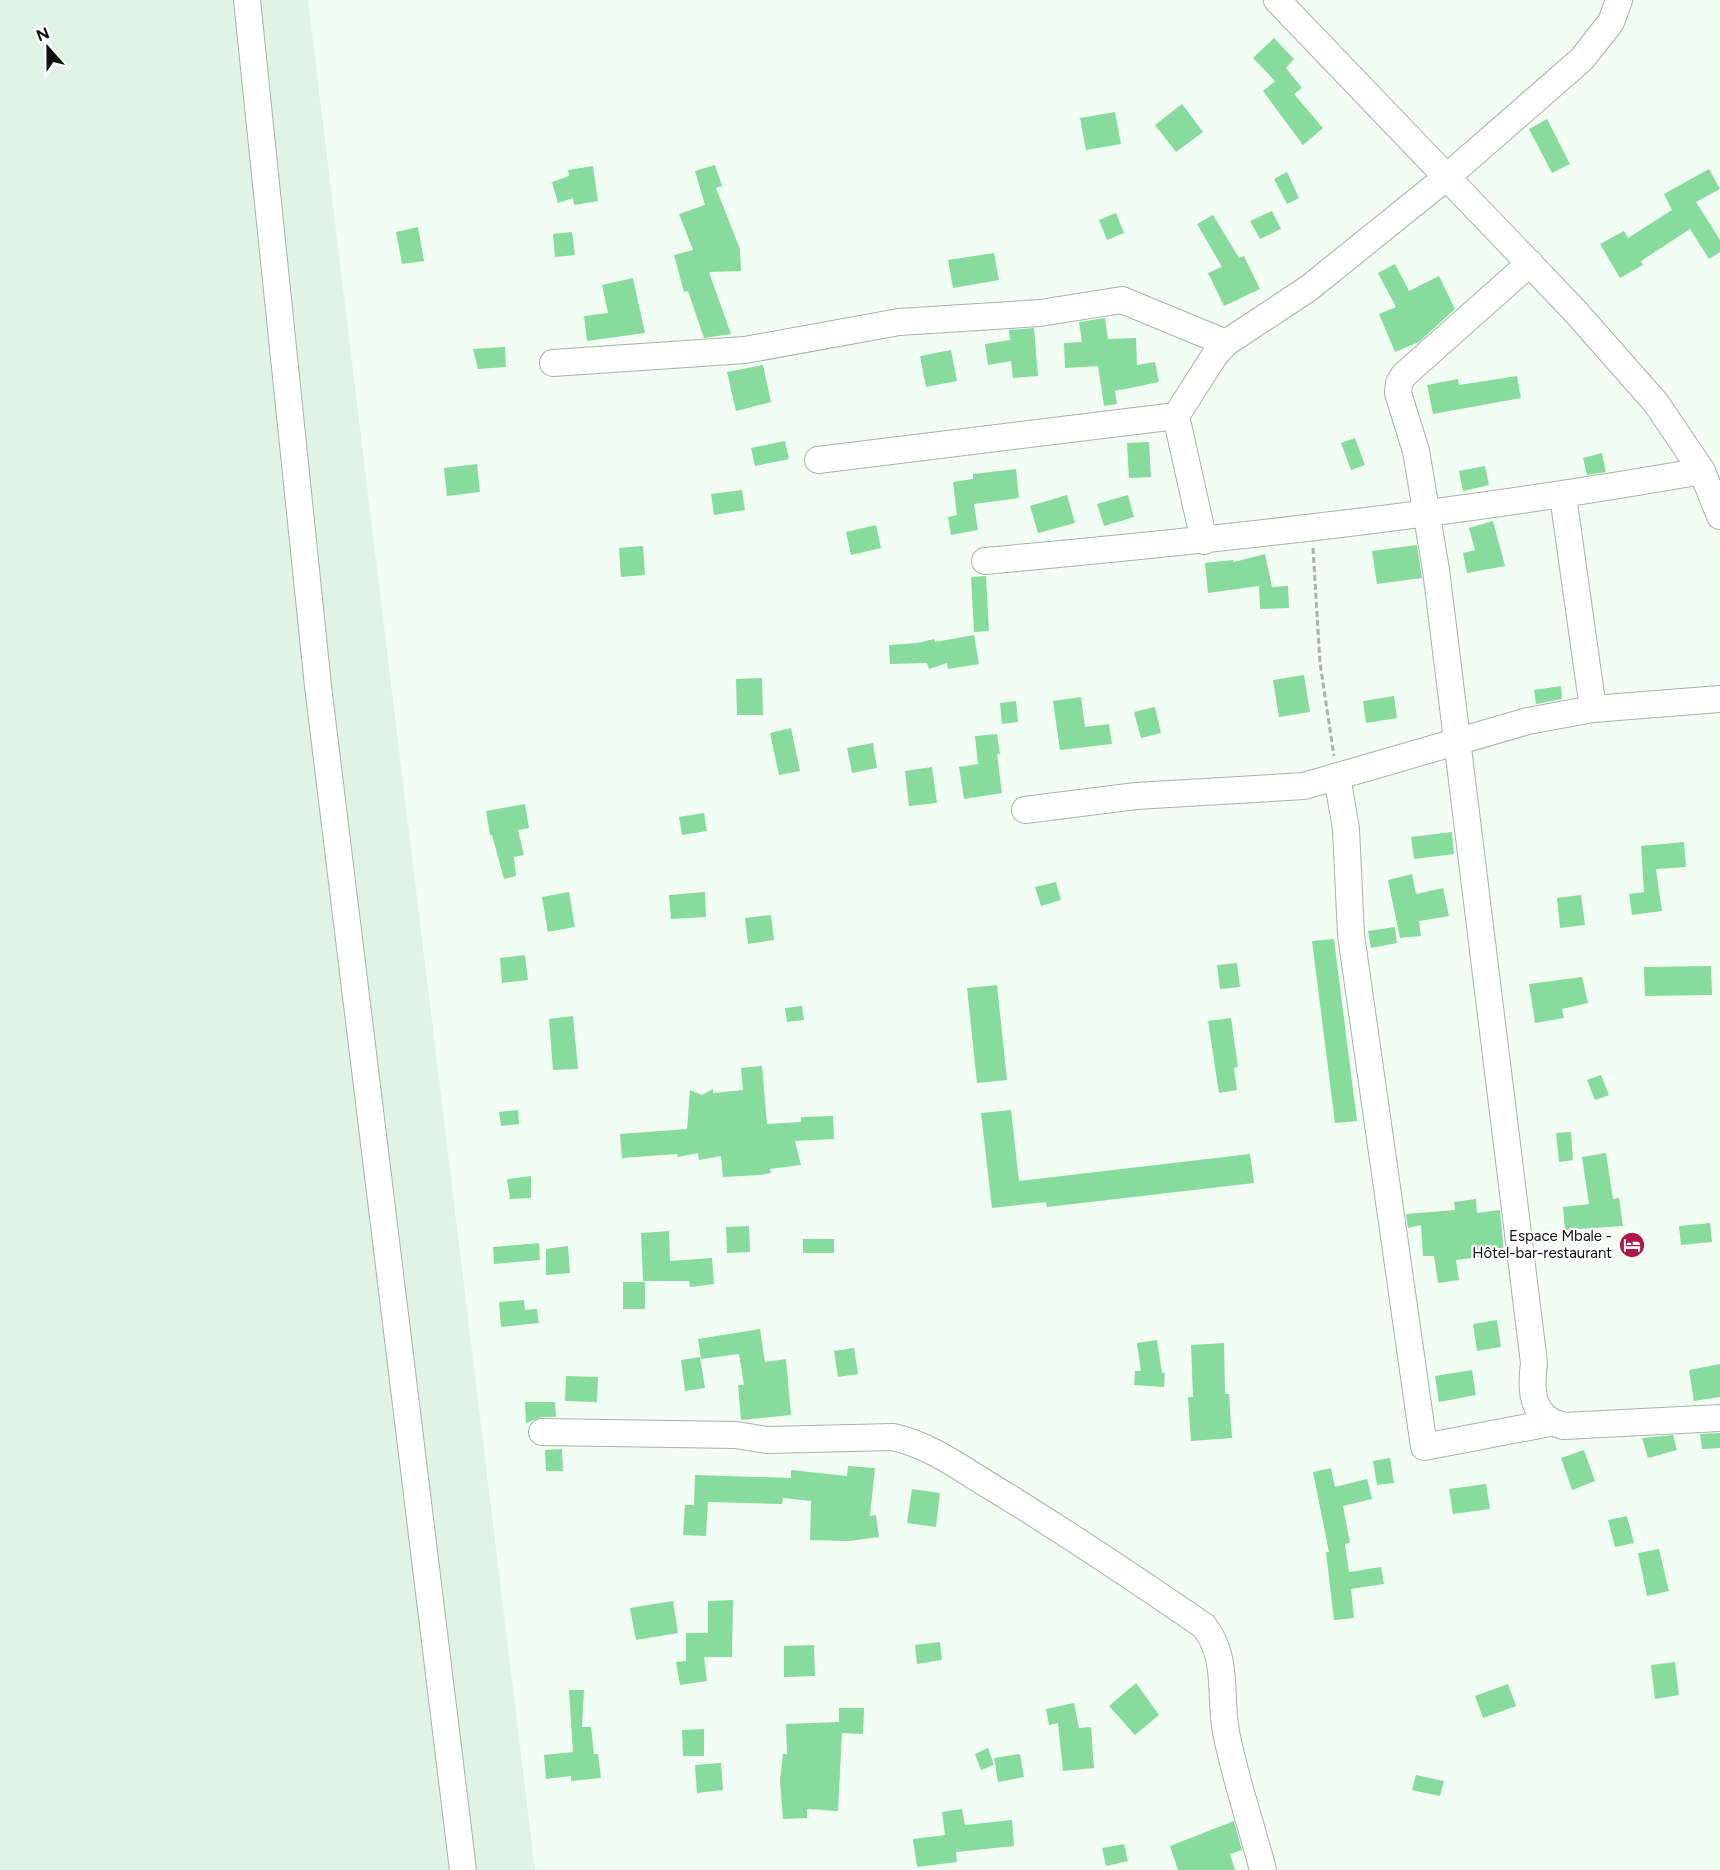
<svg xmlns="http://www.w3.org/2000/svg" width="1720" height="1870" font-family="Figtree,sans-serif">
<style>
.built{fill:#e1f3e5}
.building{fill:#87db9d}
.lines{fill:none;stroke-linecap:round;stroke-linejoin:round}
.minor-casing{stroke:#a7b2a9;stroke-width:28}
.path{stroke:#aab2ab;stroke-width:3;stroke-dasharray:6 3;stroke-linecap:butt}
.minor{stroke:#fff;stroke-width:26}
.labels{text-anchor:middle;stroke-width:4.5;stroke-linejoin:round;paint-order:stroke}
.poi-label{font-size:15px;fill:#0d110e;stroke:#fff;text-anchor:end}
</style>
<rect width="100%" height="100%" fill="#f2fdf4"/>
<path class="built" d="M0 0H308L535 1870H0Z"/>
<path class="building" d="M1274 38 1294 59 1286 68 1302 88 1294 94 1323 128 1303 145 1263 91 1275 81 1253 58Z
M1182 104 1203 132 1176 152 1155 125Z
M1115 112 1121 144 1086 150 1080 118Z
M1547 119 1570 164 1552 173 1529 129Z
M715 165 722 186 716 188 740 249 741 271 709 272 731 334 704 338 688 291 684 292 674 255 693 250 679 214 705 205 695 171Z
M593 166 598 201 574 205 573 198 558 203 552 182 569 176 568 170Z
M1709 169 1720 189 1696 202 1720 240V252L1709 259 1690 229 1641 261 1643 265 1620 278 1600 244 1624 231 1628 238 1672 210 1664 194Z
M1287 172 1299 198 1287 204 1274 179Z
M1272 211 1281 229 1260 239 1250 221Z
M1116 213 1124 233 1107 240 1099 220Z
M1213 215 1239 258 1244 256 1260 289 1224 306 1208 273 1222 267 1197 224Z
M418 227 424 261 402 264 396 232Z
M572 232 575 255 555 257 553 234Z
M994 253 999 280 953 288 948 260Z
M1395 264 1409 291 1439 276 1455 309 1419 342 1395 352 1379 314 1396 307 1378 273Z
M633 278 645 333 587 341 584 316 608 313 602 285Z
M1105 318 1108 339 1136 338 1137 365 1155 362 1159 382 1115 391 1117 404 1104 406 1098 366 1065 368 1064 343 1082 342 1079 322Z
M1034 328 1038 376 1013 378 1011 361 988 365 985 344 1010 340 1009 330Z
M505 347 506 367 478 369 473 349Z
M951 350 957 381 926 387 920 356Z
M763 365 771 402 736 411 727 372Z
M1517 376 1521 398 1433 414 1427 385 1458 379 1459 385Z
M1355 438 1365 465 1351 470 1341 443Z
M785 441 789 459 755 466 751 448Z
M1149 442 1151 477 1129 478 1127 443Z
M1602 453 1606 472 1587 475 1583 458Z
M477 464 480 492 447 496 444 468Z
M1485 466 1489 485 1463 491 1459 471Z
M1016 469 1019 498 974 504 978 530 951 535 948 517 957 515 953 482 973 479V474Z
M742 490 745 510 714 515 711 494Z
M1067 495 1075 523 1038 533 1030 506Z
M1128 495 1134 517 1104 526 1097 504Z
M1493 521 1505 566 1467 573 1463 553 1475 550 1469 528Z
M876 525 881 548 851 555 846 532Z
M1417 545 1422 578 1377 584 1372 551Z
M643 546 645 575 621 577 619 548Z
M1265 554 1272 587 1288 586 1289 608 1260 609 1259 586 1208 593 1205 563 1233 560 1234 562Z
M986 576 989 631 974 632 971 577Z
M974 635 979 664 948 669 947 663 929 669 927 663 890 664 889 645 917 643 934 639 935 642Z
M1304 675 1310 712 1279 717 1273 680Z
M762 678 763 715H737L736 679Z
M1561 686 1562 699 1536 704 1534 690Z
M1394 696 1397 718 1366 723 1363 701Z
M1081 697 1085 727 1109 724 1112 744 1060 750 1053 701Z
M1016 701 1018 722 1002 724 1000 703Z
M1155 707 1161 733 1141 738 1134 712Z
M791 728 800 771 779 775 770 733Z
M997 734 1000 754H997L1002 793 964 799 959 767 978 764 975 736Z
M873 743 877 768 852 773 847 748Z
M932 767 937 803 909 806 905 771Z
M525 804 529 828 518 830 524 855 514 857 516 876 504 879 492 835H490L486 811Z
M704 813 707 831 682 835 679 817Z
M1452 832 1454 854 1414 859 1411 837Z
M1684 842 1686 867 1656 869 1662 911 1632 915 1629 894 1644 892 1641 846Z
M1412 874 1416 894 1443 888 1449 916 1419 921 1421 936 1400 938 1388 880Z
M1056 882 1061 900 1041 906 1035 887Z
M569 892 575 927 548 932 542 897Z
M705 892 706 917 671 919 669 895Z
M1581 895 1585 925 1560 928 1557 898Z
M771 915 774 940 748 944 745 918Z
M1395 927 1397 943 1371 948 1368 931Z
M1334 939 1357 1121 1335 1123 1312 941Z
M525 955 528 980 502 983 500 958Z
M1237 963 1240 987 1220 989 1217 965Z
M1711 966 1712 995 1645 996 1644 967Z
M1582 977 1588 1003 1562 1009 1564 1018 1535 1023 1529 984Z
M997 985 1007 1080 977 1083 967 988Z
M802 1006 804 1020 787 1022 785 1008Z
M573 1016 578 1069 553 1070 549 1019Z
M1231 1018 1238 1067 1234 1068 1237 1090 1219 1093 1208 1021Z
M762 1066 767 1124 801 1122V1117L833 1116 834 1139 795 1141 801 1165 770 1169 771 1173 760 1175 723 1177 721 1156 699 1160 698 1153 678 1157 677 1154 622 1158 620 1134 687 1129 690 1090 702 1095 713 1089V1093L743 1090 741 1068Z
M1601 1075 1609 1095 1595 1100 1587 1080Z
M518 1110 519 1124 501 1126 499 1112Z
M1011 1110 1019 1181 1250 1154 1254 1183 1047 1207 1046 1202 992 1208 981 1113Z
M1571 1132 1573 1160 1559 1162 1556 1133Z
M1606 1153 1613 1199 1619 1198 1623 1226 1565 1230 1563 1207 1589 1204 1582 1157Z
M531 1176V1198L510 1199 507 1179Z
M1476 1199 1477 1213 1500 1210 1504 1254 1456 1260 1459 1280 1438 1283 1434 1256H1423L1421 1225 1408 1228 1406 1214 1455 1210 1454 1202Z
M1710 1223 1712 1242 1681 1245 1679 1226Z
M749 1226 750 1252 727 1253 726 1227Z
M669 1231 670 1261 712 1258 714 1284 690 1287 689 1281H643L641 1233Z
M803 1239H834V1253H803Z
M539 1243 540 1260 494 1264 493 1247Z
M568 1246 570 1273 546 1275V1249Z
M623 1282H645V1309H623Z
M524 1300 525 1310 537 1309 539 1323 501 1327 499 1302Z
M1497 1320 1501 1347 1477 1351 1473 1324Z
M760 1329 765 1362 786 1359 791 1415 741 1420 738 1385H744L739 1354 701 1359 698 1339Z
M1157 1340 1162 1373H1165L1164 1387 1134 1385 1135 1371H1141L1137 1343Z
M1224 1343 1225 1394H1229L1232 1438 1191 1441 1188 1397H1193L1191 1345Z
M854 1348 858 1374 838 1377 834 1351Z
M700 1357 705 1388 685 1391 681 1360Z
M1720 1364V1397L1694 1401 1689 1370Z
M1472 1370 1476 1395 1439 1402 1435 1376Z
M566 1376 598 1377 597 1402 565 1401Z
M525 1402H555L556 1417H542L526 1423Z
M1720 1433V1448L1702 1449 1700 1434Z
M1673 1435 1677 1450 1648 1458 1642 1438Z
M562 1449 563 1471H546L545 1450Z
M1584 1450 1595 1481 1572 1490 1561 1458Z
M1390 1458 1394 1483 1377 1485 1373 1461Z
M848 1466 875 1468 870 1516 876 1515 879 1537 849 1541 810 1540 811 1501 783 1498 782 1504 708 1502 706 1536 683 1535 685 1505H694L695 1475 791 1478V1470L847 1476Z
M1331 1468 1335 1487 1367 1479 1372 1499 1343 1506 1350 1543 1345 1544 1349 1572 1381 1567 1384 1584 1351 1589 1354 1618 1334 1620 1326 1552H1329L1313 1472Z
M1486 1484 1490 1509 1453 1514 1449 1489Z
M912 1489 940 1493 936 1527 907 1523Z
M1627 1516 1634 1543 1615 1547 1608 1520Z
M1659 1549 1669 1591 1647 1596 1638 1553Z
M733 1600 732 1657H704L707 1681 680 1685 676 1662 686 1661V1633H708V1601Z
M673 1601 678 1633 636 1640 630 1608Z
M940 1642 942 1660 917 1664 915 1645Z
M814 1645 815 1676 784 1677V1646Z
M1675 1662 1679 1695 1655 1699 1651 1665Z
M1136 1683 1159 1715 1135 1735 1109 1706Z
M1508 1684 1516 1706 1483 1718 1475 1696Z
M569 1690H584L582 1727H591L594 1754H598L601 1778 571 1781V1776L546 1779 544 1755 573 1752Z
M1074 1703 1079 1728 1091 1727 1094 1768 1063 1771 1058 1723 1049 1725 1046 1709Z
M839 1708H864L863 1734 842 1733 838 1811 807 1809V1818L783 1819 780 1781 783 1754H787L786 1724 839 1722Z
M704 1729V1756H683L682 1730Z
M988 1748 994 1765 981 1770 975 1754Z
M1020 1754 1024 1777 998 1782 994 1758Z
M721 1763 723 1790 697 1793 695 1765Z
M1416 1775 1444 1781 1440 1796 1412 1790Z
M962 1809 965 1825 1012 1820 1014 1846 956 1852 957 1862 917 1867 913 1839 945 1835 942 1812Z
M1234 1821 1242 1850 1230 1854 1235 1870H1178L1170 1846Z
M1124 1844 1128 1861 1106 1866 1102 1848Z"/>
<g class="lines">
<g class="minor-casing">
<path id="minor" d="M247 0 318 686 463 1870
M1277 0 1575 311 1656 403 1702 471 1720 516
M1530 263 1404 375 1399 383 1398 393 1416 451 1436 570 1534 1363C1530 1392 1532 1419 1564 1426L1720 1418
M553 363 745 350 899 322 1040 313 1122 300 1226 343
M1176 416 1204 541
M818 460 1176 416 1215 355 1226 343 1309 288 1448 176 1582 59 1611 22 1619 0
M1563 496 1593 709
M985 561C1225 539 1465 513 1702 471
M1337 776 1346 829 1351 935 1424 1447 1550 1423
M1025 810 1136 796 1304 786 1528 721 1593 709 1720 699
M542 1432 736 1435 767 1440 893 1437C929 1445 959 1467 990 1486 1063 1530 1134 1578 1204 1626 1229 1658 1219 1694 1226 1732 1235 1778 1251 1824 1263 1870"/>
</g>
<path class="path" d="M1313 548 1320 663 1334 756"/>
<use href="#minor" class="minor"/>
</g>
<defs>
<g id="hotel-disc" transform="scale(1.35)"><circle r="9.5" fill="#ac1a4b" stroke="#fff"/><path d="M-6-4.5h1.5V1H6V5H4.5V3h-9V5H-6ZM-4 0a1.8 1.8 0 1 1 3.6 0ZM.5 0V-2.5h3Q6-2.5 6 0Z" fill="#fff"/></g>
</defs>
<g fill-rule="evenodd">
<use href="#hotel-disc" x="1632" y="1245"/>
</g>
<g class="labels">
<g class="poi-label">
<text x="1612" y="1241">Espace Mbale -<tspan x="1612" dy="17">Hôtel-bar-restaurant</tspan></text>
</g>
</g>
<g transform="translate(48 48) rotate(339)" stroke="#ffffff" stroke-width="4.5" paint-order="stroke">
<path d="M0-4.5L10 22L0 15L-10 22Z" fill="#0d110e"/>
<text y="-9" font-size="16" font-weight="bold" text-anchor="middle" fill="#0d110e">N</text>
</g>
</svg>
